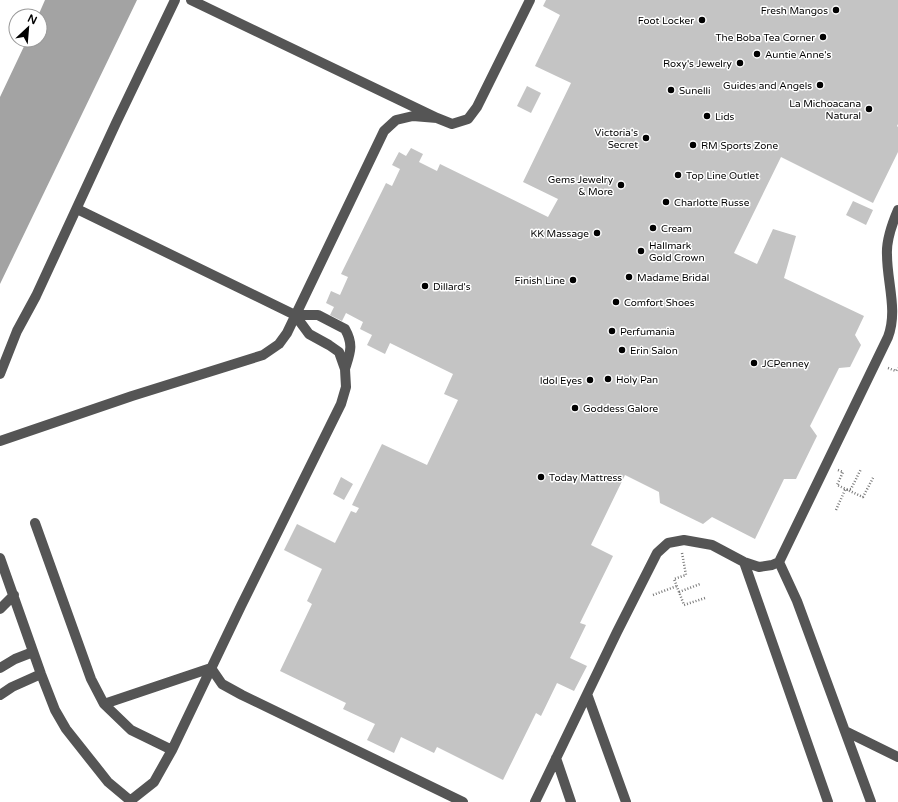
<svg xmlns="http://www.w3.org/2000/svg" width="898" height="802" font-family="'Varela Round',sans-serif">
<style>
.water{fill:#a3a3a3}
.building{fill:#c4c4c4}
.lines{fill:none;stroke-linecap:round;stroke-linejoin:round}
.path{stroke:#777;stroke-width:2.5;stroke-dasharray:1 2;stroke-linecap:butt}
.minor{stroke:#555;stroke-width:10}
.poi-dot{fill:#000;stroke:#fff;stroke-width:1.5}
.labels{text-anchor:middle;stroke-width:3;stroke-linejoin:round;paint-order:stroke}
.poi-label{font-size:10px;fill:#000;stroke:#fff;text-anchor:start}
</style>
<rect width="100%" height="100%" fill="#fff"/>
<path class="water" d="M45 0H137L0 284V97L27 40H40V16H38Z"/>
<path class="building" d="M546 0H898V124L897 126 898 127V152L873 203 781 157 734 253 757 264 773 229 796 236 784 278 864 316 855 335 861 345 850 367 839 368 810 426 817 436 796 479H784L755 539 712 517 703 524 660 503 659 492 625 475 591 545 613 556 580 623 586 625 570 658 587 666 574 691 557 683 541 716 536 713 503 780 437 747 434 753 401 737 394 753 367 740 375 724 343 709 346 703 280 671 312 604 307 601 322 569 284 550 297 524 335 543 351 511 356 513 359 508 352 505 382 444 427 465 458 400 444 394 453 374 390 343 385 354 367 345 372 335 360 329 363 322 346 313 342 321 330 315 334 307 326 303 331 291 340 295 348 277 341 274 386 183 392 186 400 169 392 165 399 152 406 156 411 148 423 154 419 162 437 171 440 164 548 217 558 199 523 182 571 83 535 66 560 15 543 6Z
M527 86 541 93 531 113 517 106Z
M853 201 873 210 866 225 846 215Z
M341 477 353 484 344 500 333 494Z"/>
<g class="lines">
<path class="path" d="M888 368 896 371 898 368
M838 470 843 472 837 485 863 497 874 476
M836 510 845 490 851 489 861 469
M682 553 686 575 674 579 684 605 705 598
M679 592 700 584
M653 595 677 586"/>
<path class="minor" d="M191 0 437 118 452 124 468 119 477 107 530 0
M77 209 295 315 309 334 329 345 339 352 345 369 346 387 341 404 241 606 172 750 154 782 130 801
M295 315H318L345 329C354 345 350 353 345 369
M0 374 17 331 36 296 116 123 175 0
M0 441 132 396 263 355 279 344 287 333 384 131 396 120 413 116 437 118
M35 523 91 679 104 704
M0 558 41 674 55 710 66 729 108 782 132 802
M744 562 828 802
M779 562 797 601 871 802
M0 609 14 595
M0 668 15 659 33 652
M587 694 626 802
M0 695 12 687 41 674
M845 731 898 757
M172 750 131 730 104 704 211 668 222 684 242 695 463 802
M556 758 571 802
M535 802 617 632 657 553 668 543 684 540 712 545 744 562 759 567 772 565 779 562 888 337C898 311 887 282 887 255 886 240 892 224 898 210"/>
</g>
<g class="poi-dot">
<circle cx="836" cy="10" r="4"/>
<circle cx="702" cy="20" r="4"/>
<circle cx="823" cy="37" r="4"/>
<circle cx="757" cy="54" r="4"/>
<circle cx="740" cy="63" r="4"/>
<circle cx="820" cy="85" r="4"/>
<circle cx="671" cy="90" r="4"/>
<circle cx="869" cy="109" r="4"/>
<circle cx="707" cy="116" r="4"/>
<circle cx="646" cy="138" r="4"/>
<circle cx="693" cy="145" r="4"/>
<circle cx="678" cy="175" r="4"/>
<circle cx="621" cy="185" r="4"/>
<circle cx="666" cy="202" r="4"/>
<circle cx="653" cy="228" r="4"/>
<circle cx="597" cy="233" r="4"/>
<circle cx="641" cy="251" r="4"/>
<circle cx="629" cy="277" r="4"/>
<circle cx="573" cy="280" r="4"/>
<circle cx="425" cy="286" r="4"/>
<circle cx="616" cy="302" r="4"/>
<circle cx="612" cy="331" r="4"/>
<circle cx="622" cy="350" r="4"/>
<circle cx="754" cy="363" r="4"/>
<circle cx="608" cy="379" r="4"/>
<circle cx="590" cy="380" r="4"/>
<circle cx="575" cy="408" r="4"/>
<circle cx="541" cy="477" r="4"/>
</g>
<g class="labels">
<g class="poi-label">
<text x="828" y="14" text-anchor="end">Fresh Mangos</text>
<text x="694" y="24" text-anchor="end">Foot Locker</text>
<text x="815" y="41" text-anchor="end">The Boba Tea Corner</text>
<text x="765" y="58">Auntie Anne's</text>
<text x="732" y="67" text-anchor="end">Roxy's Jewelry</text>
<text x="812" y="89" text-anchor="end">Guides and Angels</text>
<text x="679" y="94">Sunelli</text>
<text x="861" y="107" text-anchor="end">La Michoacana<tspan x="861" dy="12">Natural</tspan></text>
<text x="715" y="120">Lids</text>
<text x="638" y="136" text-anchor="end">Victoria's<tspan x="638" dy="12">Secret</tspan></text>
<text x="701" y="149">RM Sports Zone</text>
<text x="686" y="179">Top Line Outlet</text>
<text x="613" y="183" text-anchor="end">Gems Jewelry<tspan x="613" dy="12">&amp; More</tspan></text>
<text x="674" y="206">Charlotte Russe</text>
<text x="661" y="232">Cream</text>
<text x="589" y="237" text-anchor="end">KK Massage</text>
<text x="649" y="249">Hallmark<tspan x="649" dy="12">Gold Crown</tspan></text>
<text x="637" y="281">Madame Bridal</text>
<text x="565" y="284" text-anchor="end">Finish Line</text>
<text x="433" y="290">Dillard's</text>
<text x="624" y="306">Comfort Shoes</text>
<text x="620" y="335">Perfumania</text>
<text x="630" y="354">Erin Salon</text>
<text x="762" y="367">JCPenney</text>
<text x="616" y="383">Holy Pan</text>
<text x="582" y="384" text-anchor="end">Idol Eyes</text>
<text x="583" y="412">Goddess Galore</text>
<text x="549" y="481">Today Mattress</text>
</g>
</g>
<g transform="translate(28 28) rotate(26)"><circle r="19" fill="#ffffff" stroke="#999999"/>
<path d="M0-3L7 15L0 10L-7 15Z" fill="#000000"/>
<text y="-6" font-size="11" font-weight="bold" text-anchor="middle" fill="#000000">N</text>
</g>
</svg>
